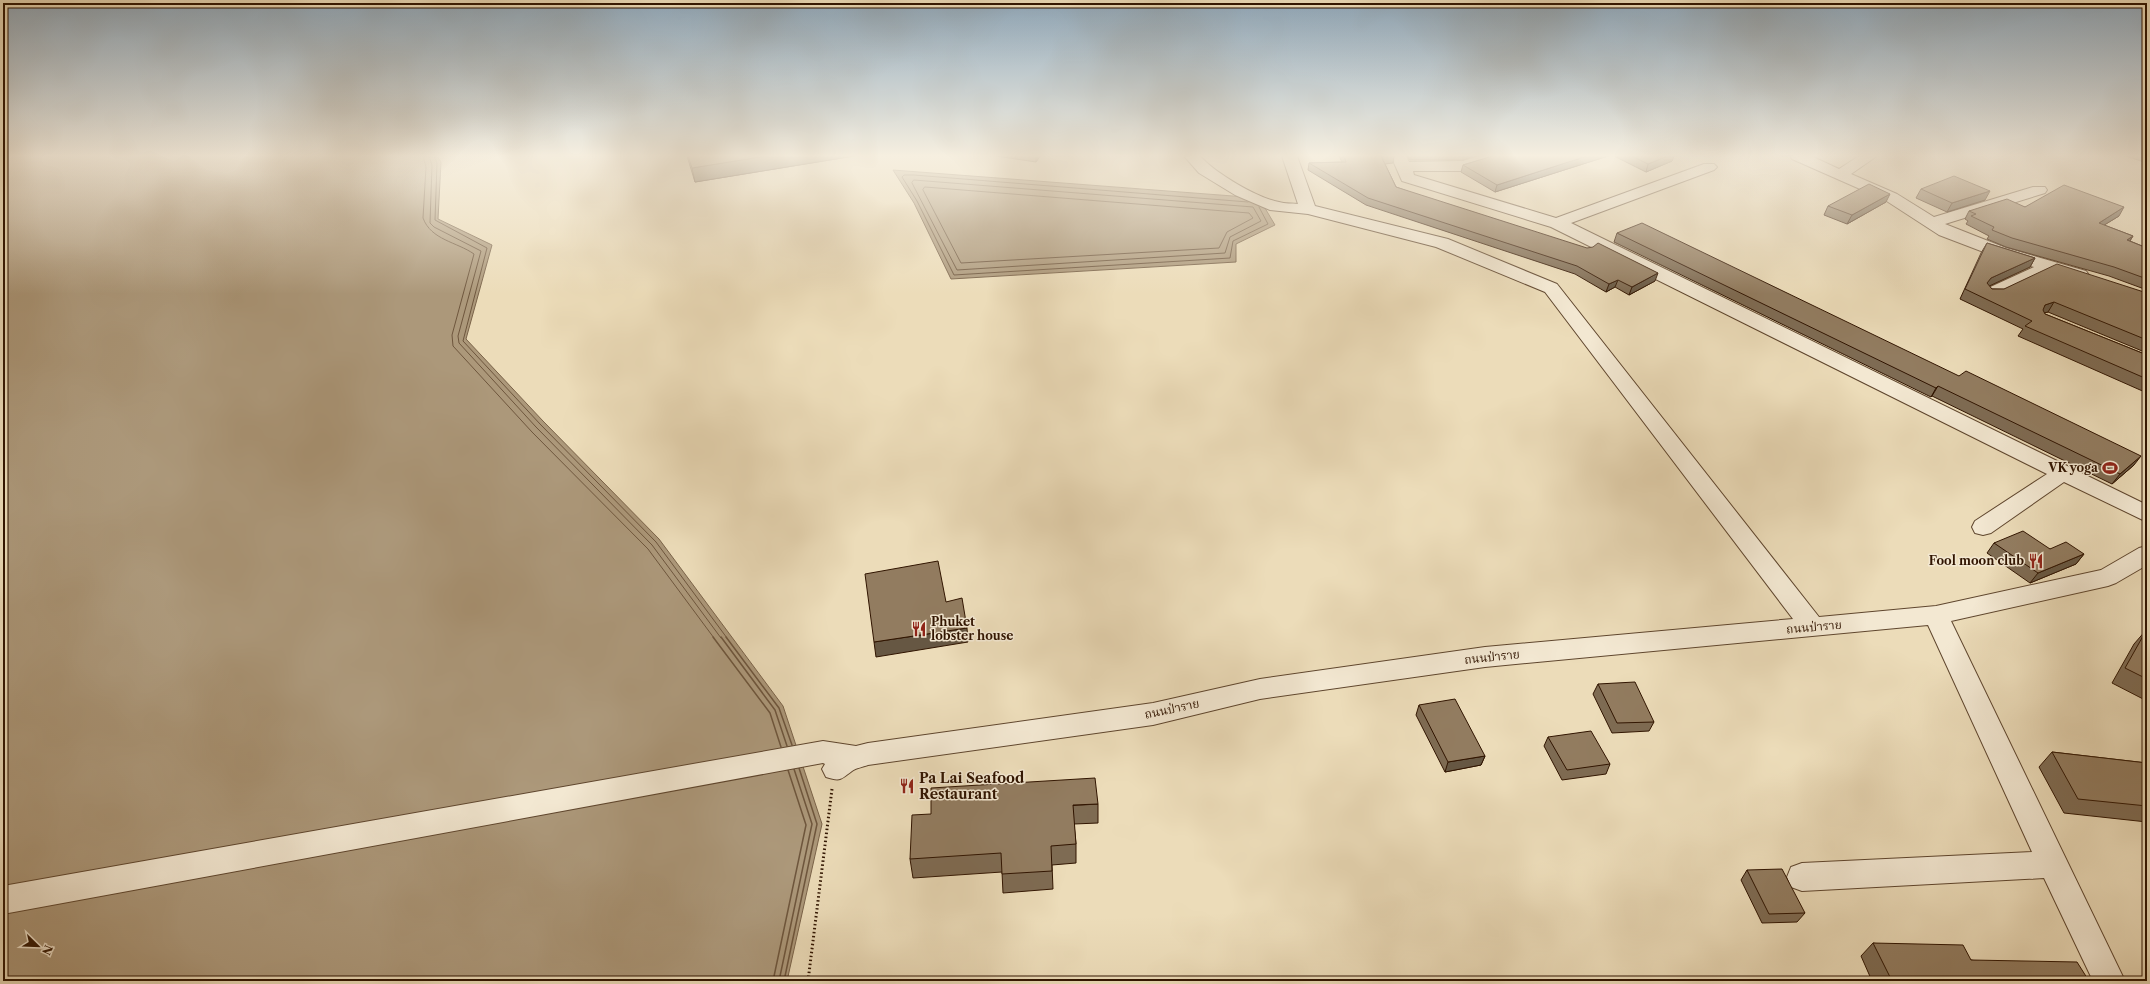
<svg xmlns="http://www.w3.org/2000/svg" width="2150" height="984" font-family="'Libre Caslon Text','Noto Serif Thai',serif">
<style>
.water{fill:#ac987a;stroke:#7a6349}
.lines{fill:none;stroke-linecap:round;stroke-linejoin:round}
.shore-far1{stroke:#6e563d;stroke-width:1}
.shore{stroke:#6e563d;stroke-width:1.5}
.minor-casing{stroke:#5f462e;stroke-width:2}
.path{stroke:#301400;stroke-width:3;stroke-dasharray:1.5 2.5;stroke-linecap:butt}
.minor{fill:#f3e8d2;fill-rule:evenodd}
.wall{fill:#7e6b53;stroke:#301400}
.shaded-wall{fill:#665743;stroke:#301400}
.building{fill:#927c60;stroke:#301400}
.labels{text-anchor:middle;stroke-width:3;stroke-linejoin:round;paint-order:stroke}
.poi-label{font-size:12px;font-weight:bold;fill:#301400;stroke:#f3e8d2;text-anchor:end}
.street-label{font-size:12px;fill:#301400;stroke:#f3e8d2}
.near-poi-label{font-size:14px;font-weight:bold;fill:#301400;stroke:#f3e8d2;text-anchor:start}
</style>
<rect width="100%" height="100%" fill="#ecdcb9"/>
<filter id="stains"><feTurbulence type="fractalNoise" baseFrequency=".005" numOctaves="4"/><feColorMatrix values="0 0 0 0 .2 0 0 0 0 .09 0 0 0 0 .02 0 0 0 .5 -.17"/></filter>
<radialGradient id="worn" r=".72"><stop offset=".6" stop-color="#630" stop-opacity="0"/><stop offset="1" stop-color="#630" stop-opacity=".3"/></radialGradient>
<path class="water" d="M3 156H437L441 162 438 219 492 245 466 339 543 421 659 539 783 706 822 824 787 981H3Z
M893 170 1259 198 1275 225 1236 244V262L951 279 914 203Z"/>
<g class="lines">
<path class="shore-far1" d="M423 156 426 167 423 218C431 240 457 242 474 254L452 335 453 346 532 432 648 549 714 638
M429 156 432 165 430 223 434 227 481 251 458 336 459 343 536 427 652 545 721 638
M434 156 437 163 435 220 487 248 463 341 540 424 656 542 727 638
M914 180 1253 207 1261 221 1230 237 1225 253 957 270 912 183Z
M925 187 1249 213 1253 218 1227 232 1219 248 961 263 923 190Z
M1248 202 914 175H904L902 177 917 201 954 275 1230 258 1233 241 1268 224 1259 207"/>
<path class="shore" d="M713 637 770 713 781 747
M721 637 775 710 787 746
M726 637 779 708 792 745
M773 981 806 825 788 770
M779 981 812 824 794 769
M784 981 817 824 799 768"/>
<g class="minor-casing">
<path id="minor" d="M1184 156H1200C1215 173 1257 198 1279 202 1285 204 1292 203 1298 204L1282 156H1297L1315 206 1448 239 1557 284 1819 617 1936 606 2101 570 2139 548 2147 546V565L2116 583 2108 586 1951 621 2125 981H2093L2044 878 1802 891 1791 887 1787 877 1791 867 1802 863 2032 852 1928 625 1485 667 1260 699 1153 725 868 765C863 767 856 768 852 771 841 779 841 782 826 777L822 769 825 764 823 763 3 914V886L823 741 856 746 868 743 1153 703 1260 679 1485 647 1793 619 1545 292 1436 247 1308 214 1270 210 1235 195 1199 173Z
M1391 156H1406L1409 162 1463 161 1479 156H1504L1502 159 1464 171H1413L1414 175 1556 218 1704 164H1714L1717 167 1714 170 1571 223 2147 505V522L2064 482 1991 533 1983 535 1975 533 1972 527 1975 521 2047 474 1551 227 1402 181Z
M1790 156H1811L1839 169 1859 156H1877L1851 174 1897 194 1934 217 2033 187H2045L2047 190 2045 193 1945 224 2006 248 2086 271 2089 275 2086 279 2080 280 2051 272 1998 297 1992 298 1986 297 1983 293 1986 289 2034 267 1994 256 1939 235 1885 200 1792 159Z"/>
</g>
<path class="path" d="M808 981 832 789"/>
<use href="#minor" class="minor"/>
</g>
<path class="wall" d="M687 156H854L695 182Z
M996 156H1040L1036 162Z
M1339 156H1394L1393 163 1385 164 1396 187 1655 281 1629 295 1615 287 1606 292 1575 274 1366 205 1308 170 1309 163 1342 162Z
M1407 156H1473L1463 160H1410Z
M1493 156H1608L1495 192 1461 172 1463 165Z
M1614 156H1674L1672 161 1646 172Z
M2126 156H2147V163Z
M1921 189 1985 200 1947 212 1916 198Z
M1886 202 1847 224 1824 215 1828 206Z
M2025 207 2119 216 2104 225 2133 236 2130 241 2147 248V290L2109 276 2006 247 1987 239 1989 236 1966 224 1968 221 1965 219 1969 211Z
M1617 233 2134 465 2112 484 1932 396 1931 397 1614 242Z
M1987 243 2035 258 2030 267 1989 286 1992 289 2147 293V301L2146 302H2147V353L2048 312 2044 313 2045 314 2147 355V393L2018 336 2023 329 1960 299 1981 253Z
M1994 543 2050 549 2084 554 2076 564 2030 583 1987 553Z
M2147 629V701L2112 683 2134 644Z
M1598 684 1654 722 1649 731 1612 733 1593 694Z
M1419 705 1485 756 1481 765 1445 772 1416 715Z
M1548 737 1610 764 1606 774 1562 780 1544 746Z
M2052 752 2147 763V822L2064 813 2039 767Z
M1098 804V823L1074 824 1076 844V863L1052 865 1053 889 1003 893 1002 872 913 878 910 859 931 814Z
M1747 870 1805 913 1797 922 1762 923 1741 880Z
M1873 943 1971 960 2089 981H1872L1861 956Z"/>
<path class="shaded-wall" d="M766 156H854L695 182 692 168Z
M1036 156H1040L1036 162Z
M1463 156H1473L1463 160Z
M1587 156H1608L1495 192 1497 185Z
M1668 156H1674L1672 161 1646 172 1648 164Z
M1990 191 1985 200 1947 212 1952 203Z
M1890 194 1886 202 1847 224 1852 215Z
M2124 207 2119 216 2093 232 2099 223Z
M2133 236 2127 245V240Z
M2035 258 2030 267 1985 288 1987 283 1991 278Z
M1658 273 1655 281 1629 295 1632 287Z
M1618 280 1615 287 1606 292 1609 284Z
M2054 302 2048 312 2039 314 2045 305Z
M1938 386 1932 396 1931 397 1936 388Z
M2141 456 2134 465 2112 484 2120 474Z
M2084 554 2076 564 2030 583 2038 573Z
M967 628 968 642 876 657 874 642Z
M1485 756 1481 765 1445 772 1448 762Z"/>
<path class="building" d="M688 156H766L692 168Z
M1344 156H1381L1396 187 1587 248 1593 247 1598 243 1658 273 1632 287 1618 280 1609 284 1577 266 1368 198 1309 163 1346 162Z
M1493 156H1587L1497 185 1463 165Z
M1632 156H1668L1648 164Z
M1954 176 1990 191 1952 203 1921 189Z
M1869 184 1890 194 1852 215 1828 206Z
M2064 185 2124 207 2099 223 2133 236 2127 240 2147 248V279L2114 267 2012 238 1992 230 1994 227 1971 216 1976 214 1969 211 2007 199 2025 207Z
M1642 223 1959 376 1966 371 2141 456 2120 474 1938 386 1936 388 1617 233Z
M1987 243 2035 258 1991 278 1987 283 1992 289H2004L2057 264 2147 293V298L2144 301 2147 302V340L2054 302 2045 305 2043 310 2045 314 2147 355V379L2025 326 2032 321 1965 289Z
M2023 531 2050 549 2066 542 2084 554 2038 573 1994 543Z
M938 561 946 602 962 598 967 628 874 642 865 574Z
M2147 629V679L2125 668Z
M1635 682 1654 722 1617 723 1598 684Z
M1455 699 1485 756 1448 762 1419 705Z
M1591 731 1610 764 1567 770 1548 737Z
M2052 752 2147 763V806L2078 799Z
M1095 778 1098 804 1073 805 1076 844 1051 846 1052 871 1002 874 1001 853 910 859 912 815 931 814V788Z
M1782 869 1805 913 1769 914 1747 870Z
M1873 943 1963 945 1971 960 2077 962 2089 981H1892Z"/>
<linearGradient id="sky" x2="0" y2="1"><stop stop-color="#90a9bc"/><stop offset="0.53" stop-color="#f6efe0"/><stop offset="1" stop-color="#f6efe0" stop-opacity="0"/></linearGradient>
<rect width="2150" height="294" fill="url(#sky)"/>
<defs>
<g id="stadium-bare" transform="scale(1.2)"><path d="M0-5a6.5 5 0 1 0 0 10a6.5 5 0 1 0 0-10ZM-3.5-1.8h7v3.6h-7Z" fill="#8f2418" stroke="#f3e8d2" stroke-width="2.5" paint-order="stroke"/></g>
<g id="restaurant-bare" transform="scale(1.2)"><path d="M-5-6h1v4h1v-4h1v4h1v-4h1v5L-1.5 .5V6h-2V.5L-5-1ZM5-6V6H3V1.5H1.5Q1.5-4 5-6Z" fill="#8f2418" stroke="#f3e8d2" stroke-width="2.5" paint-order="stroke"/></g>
</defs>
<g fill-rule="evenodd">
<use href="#stadium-bare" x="2110" y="468"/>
<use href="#restaurant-bare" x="2036" y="561"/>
<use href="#restaurant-bare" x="919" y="629"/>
<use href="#restaurant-bare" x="907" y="786"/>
</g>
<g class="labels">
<g class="poi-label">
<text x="2098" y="472">VK yoga</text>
<text x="2024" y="565">Fool moon club</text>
<text x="931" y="626" text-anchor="start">Phuket<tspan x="931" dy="14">lobster house</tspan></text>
</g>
<g class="street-label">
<text transform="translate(1814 627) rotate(-5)" y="4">ถนนป่าราย</text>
<text transform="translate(1492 657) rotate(-6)" y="4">ถนนป่าราย</text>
<text transform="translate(1172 709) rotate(-12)" y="4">ถนนป่าราย</text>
</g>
<g class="near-poi-label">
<text x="919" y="783">Pa Lai Seafood<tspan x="919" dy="16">Restaurant</tspan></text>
</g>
</g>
<rect width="2150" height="984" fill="none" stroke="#ecdcb9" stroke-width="16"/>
<rect x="4" y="4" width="2142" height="976" fill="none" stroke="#301400" stroke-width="2"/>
<rect x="8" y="8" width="2134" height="968" fill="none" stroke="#301400"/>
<g transform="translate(38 946) rotate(113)" stroke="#f3e8d2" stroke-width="3" paint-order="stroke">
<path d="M0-3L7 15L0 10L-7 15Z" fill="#301400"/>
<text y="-6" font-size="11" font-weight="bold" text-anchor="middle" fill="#301400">N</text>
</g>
<rect width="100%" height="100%" filter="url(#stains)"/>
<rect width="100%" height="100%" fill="url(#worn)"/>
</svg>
